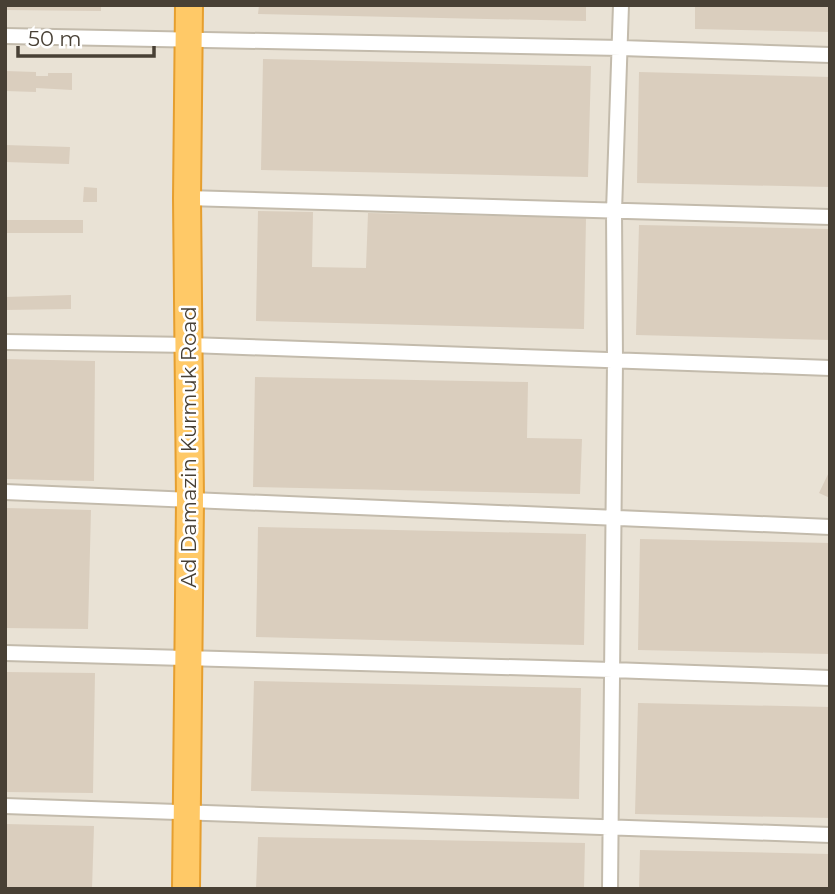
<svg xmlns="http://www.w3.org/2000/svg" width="835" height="894" font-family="Montserrat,sans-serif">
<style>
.residential{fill:#e9e2d5}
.building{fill:#dacebe}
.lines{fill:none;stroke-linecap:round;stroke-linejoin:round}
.street-casing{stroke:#c3bbac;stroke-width:18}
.highway-casing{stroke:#e69f2f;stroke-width:30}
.street{stroke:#fff;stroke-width:14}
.highway{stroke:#ffc967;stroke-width:26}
.labels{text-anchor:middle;stroke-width:5;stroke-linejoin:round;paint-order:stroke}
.street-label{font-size:21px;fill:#484035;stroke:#fff}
</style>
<rect width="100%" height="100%" fill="#f4f0e7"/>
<path class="residential" d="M5 5H830V889H5Z"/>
<path class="building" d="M5 5H101V11L5 10Z
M259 5H586V21L258 14Z
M695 5H830V32L695 29Z
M263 59 591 66 588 177 261 170Z
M5 71 36 72V76H48V73H72V90L36 88V92L5 91Z
M639 72 830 77V187L637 183Z
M5 145 70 147 69 164 5 162Z
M84 187 97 188V202H83Z
M258 211 313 212 312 267 366 268 368 213 586 218 584 329 256 321Z
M5 220H83V233H5Z
M639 225 830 229V340L636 335Z
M71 295V309L5 310V297Z
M5 359 95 361 94 481 5 479Z
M255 377 528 382 527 438 582 439 580 494 253 487Z
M830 470V498L819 493Z
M5 508 91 510 88 629 5 628Z
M258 527 586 534 584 645 256 637Z
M640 539 830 543V654L638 650Z
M5 672 95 673 93 793 5 792Z
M254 681 581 688 579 799 251 791Z
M638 703 830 707V818L635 814Z
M5 824 94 826 92 889H5Z
M258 837 585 843 584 889H256Z
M640 850 830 854V889H639Z"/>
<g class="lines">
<g class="street-casing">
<path id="street" d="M5 36 621 48 830 55
M187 198 830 217
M5 342 190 345 830 368
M5 492 830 527
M5 653 612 670 830 678
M5 806 830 835
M610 889 615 360 614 211 621 5"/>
</g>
<g class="highway-casing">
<path id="highway" d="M186 889 190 500 187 198 189 5"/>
</g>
<use href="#street" class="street"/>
<use href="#highway" class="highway"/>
</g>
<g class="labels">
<g class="street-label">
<text transform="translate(189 447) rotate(-90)" y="7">Ad Damazin Kurmuk Road</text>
</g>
</g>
<rect width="835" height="894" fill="none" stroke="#484035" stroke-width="14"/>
<path d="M18 46v10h136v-10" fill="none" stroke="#484035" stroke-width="3.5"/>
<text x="28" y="46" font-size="21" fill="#484035" stroke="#ffffff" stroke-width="5" paint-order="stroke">50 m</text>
</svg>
